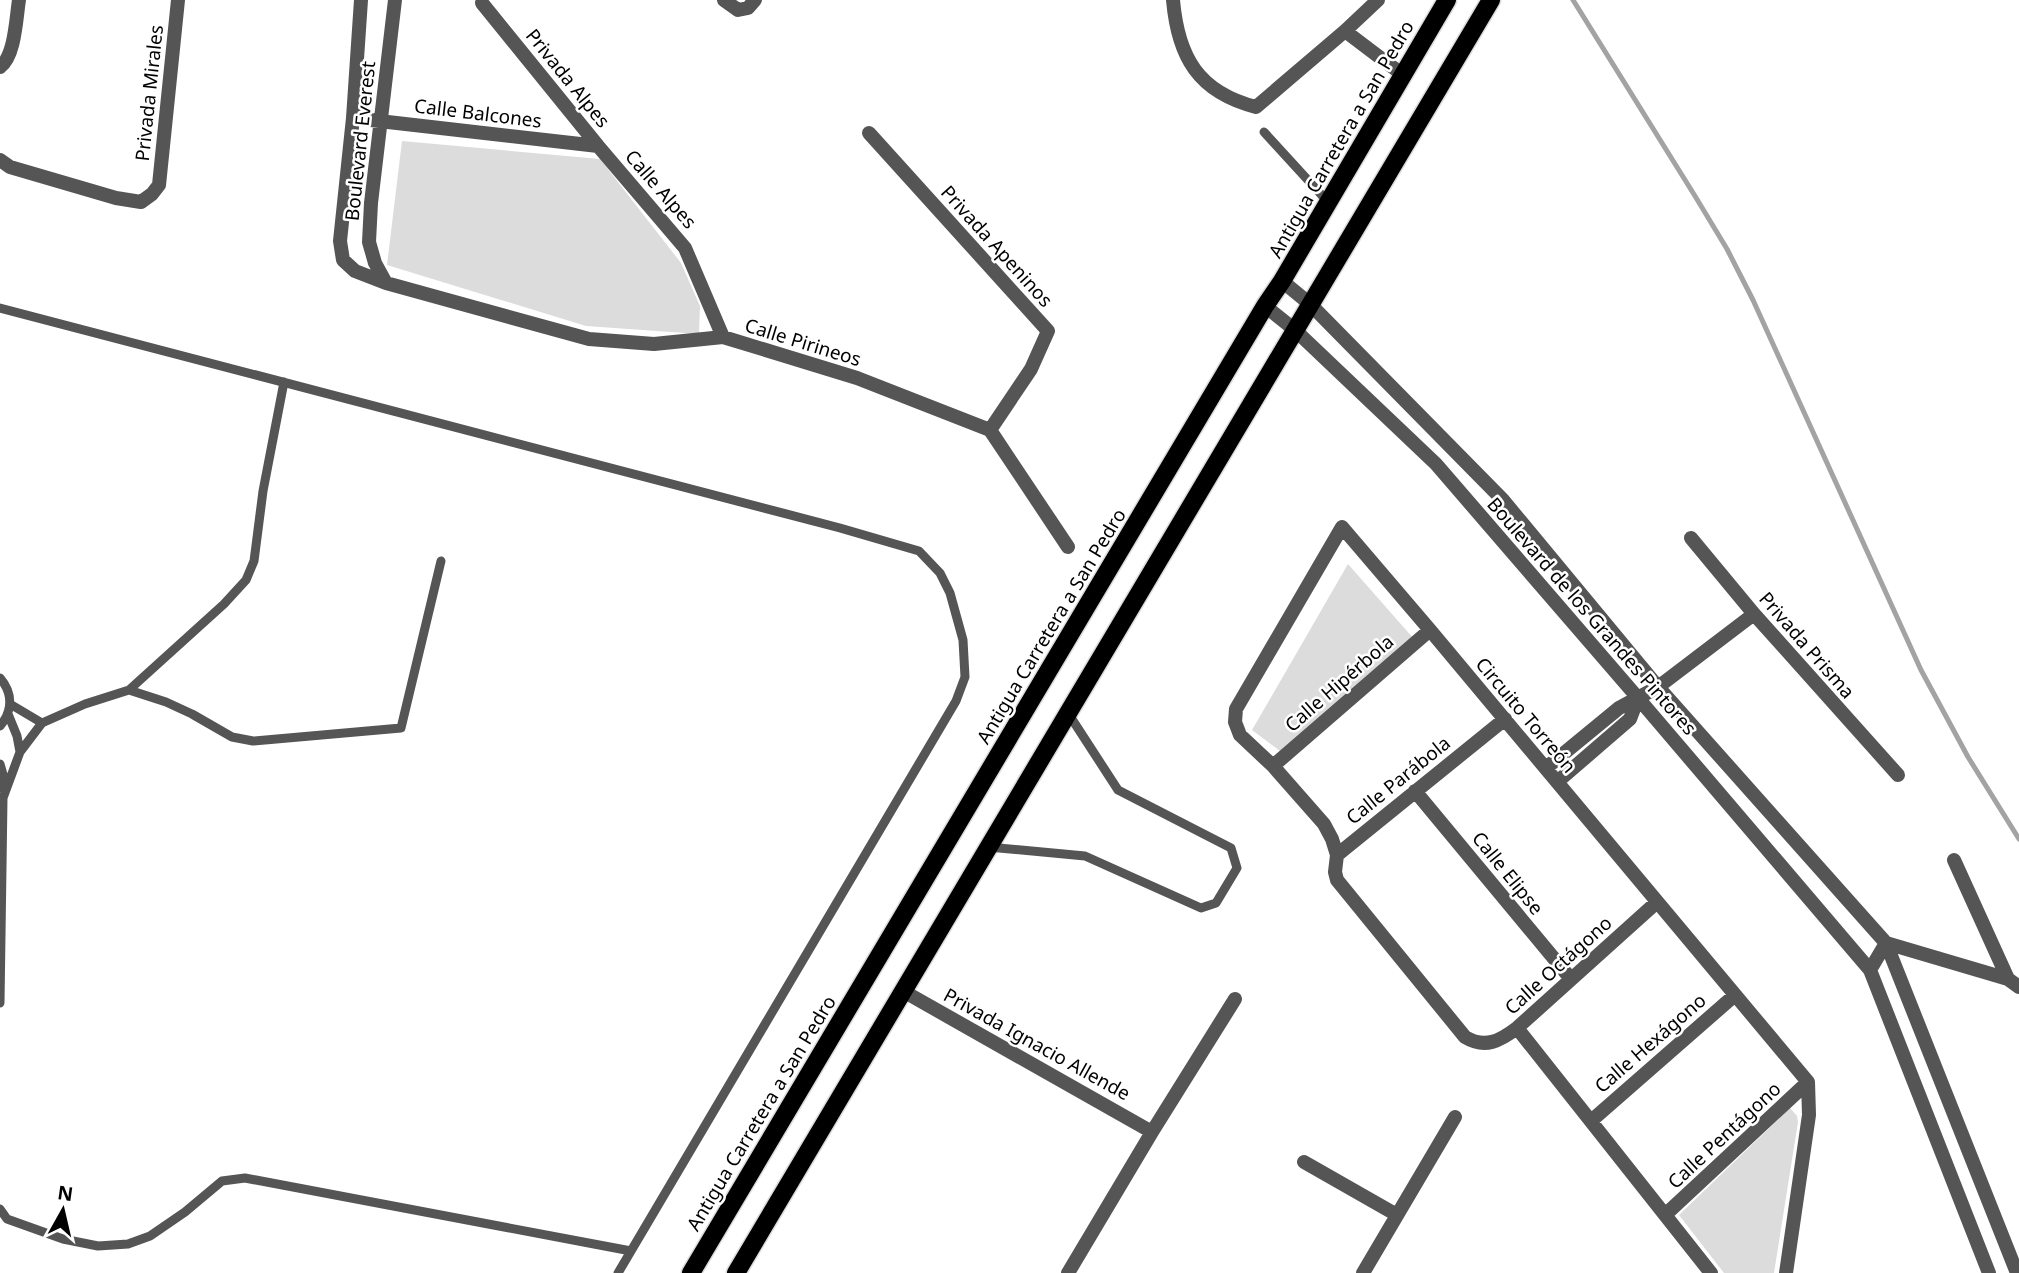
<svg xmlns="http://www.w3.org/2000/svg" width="2019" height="1273" font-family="'Noto Sans',sans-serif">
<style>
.green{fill:#dcdcdc}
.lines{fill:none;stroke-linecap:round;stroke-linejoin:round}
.stream{stroke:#a3a3a3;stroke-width:5}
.primary-casing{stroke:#dbdbdb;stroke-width:21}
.lane{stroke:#555;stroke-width:9}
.street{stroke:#555;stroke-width:14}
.primary{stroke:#000;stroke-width:18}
.labels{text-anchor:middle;stroke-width:5;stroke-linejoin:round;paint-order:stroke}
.street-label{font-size:19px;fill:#000;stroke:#fff}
</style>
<rect width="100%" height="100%" fill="#fff"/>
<path class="green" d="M402 141 600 159 681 263 700 306 699 334 586 326 387 265Z
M1348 564 1414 639 1280 751 1252 730Z
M1790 1108 1797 1116 1798 1122 1774 1273H1724L1679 1215Z"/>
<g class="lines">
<path class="stream" d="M1573 0 1695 196 1727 249 1753 300 1921 670 1968 757 2019 839"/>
<g class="primary-casing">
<path id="primary" d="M691 1273 1265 306 1282 281 1447 0
M736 1273 1491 0"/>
</g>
<path class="lane" d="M1264 132 1328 202
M0 308 840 528 919 551 940 573 950 593 963 640 965 677 956 701 618 1273
M0 678C13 693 13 711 0 726
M129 690 166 702 192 714 232 737 253 741 401 728 441 561
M10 704 42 723
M8 714 17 736 20 752
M0 764 4 778 3 789
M988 847 1085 856 1201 908 1216 903 1237 868 1231 848 1118 790 1068 713
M0 1003 3 798 20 752 42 723 85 704 129 690 224 604 246 580 254 561 263 491 284 382
M0 1209 7 1219 63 1239 98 1246 128 1244 150 1236 185 1212 222 1181 245 1178 631 1251"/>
<path class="street" d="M361 0 353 118 340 241 343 260 355 271 386 283 589 339 654 344 723 337 857 378 990 430 1068 547
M724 0 738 10 748 8 755 0
M1173 0C1178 57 1198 92 1256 107L1345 31 1378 0
M482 3 598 146 685 248 723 337
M1345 31 1403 75
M0 67C15 56 16 19 19 0
M353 118 598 146
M869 133 1048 331 1031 369 990 430
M0 160 10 167 116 198 141 202 152 194 159 185 178 0
M1282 281 1310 304 1503 500 1658 687 1886 943 2017 1273
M386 283 375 263 369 242 371 203 395 0
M1265 306 1295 330 1436 464 1638 698 1870 970 1989 1273
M1691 538 1754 614 1898 775
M1505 719 1337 855 1335 872 1337 880 1465 1037C1485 1049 1500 1041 1517 1028L1657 902
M1273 766 1430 630
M1546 768 1619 708 1658 687 1754 614
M1557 782 1630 719 1638 698
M1415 791 1571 979
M1337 855 1332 839 1324 824 1273 766 1240 735 1235 722 1236 709 1342 527 1430 630 1808 1082 1809 1115 1786 1273
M1954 860 2008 979
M1886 943 2008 979 2019 987
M1870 970 1886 943
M903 991 1152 1132
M1517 1028 1711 1273
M1591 1121 1735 995
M1304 1162 1397 1215
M1665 1215 1808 1082
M1068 1273 1152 1132 1235 999
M1363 1273 1455 1117"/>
<use href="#primary" class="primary"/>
</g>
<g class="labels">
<g class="street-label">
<text transform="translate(568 78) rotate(51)" y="7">Privada Alpes</text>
<text transform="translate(149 93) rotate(-84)" y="7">Privada Mirales</text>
<text transform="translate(478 113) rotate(7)" y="7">Calle Balcones</text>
<text transform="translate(1341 139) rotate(-60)" y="7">Antigua Carretera a San Pedro</text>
<text transform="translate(360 141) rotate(-84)" y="7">Boulevard Everest</text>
<text transform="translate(661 189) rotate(49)" y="7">Calle Alpes</text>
<text transform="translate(997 246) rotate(48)" y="7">Privada Apeninos</text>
<text transform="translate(803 342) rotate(17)" y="7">Calle Pirineos</text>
<text transform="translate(1592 616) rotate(49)" y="7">Boulevard de los Grandes Pintores</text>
<text transform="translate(1051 626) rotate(-59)" y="7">Antigua Carretera a San Pedro</text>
<text transform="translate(1807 645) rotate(49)" y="7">Privada Prisma</text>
<text transform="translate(1339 683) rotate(-41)" y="7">Calle Hipérbola</text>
<text transform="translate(1526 715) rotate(50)" y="7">Circuito Torreón</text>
<text transform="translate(1398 780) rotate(-39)" y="7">Calle Parábola</text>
<text transform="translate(1508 873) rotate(51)" y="7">Calle Elipse</text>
<text transform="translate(1558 965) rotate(-42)" y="7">Calle Octágono</text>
<text transform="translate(1650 1043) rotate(-41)" y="7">Calle Hexágono</text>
<text transform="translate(1037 1044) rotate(29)" y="7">Privada Ignacio Allende</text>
<text transform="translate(761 1113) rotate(-59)" y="7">Antigua Carretera a San Pedro</text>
<text transform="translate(1724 1135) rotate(-43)" y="7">Calle Pentágono</text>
</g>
</g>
<g transform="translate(63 1210) rotate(8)" stroke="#ffffff" stroke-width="5" paint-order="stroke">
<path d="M0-5L12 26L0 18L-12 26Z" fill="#000000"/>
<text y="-10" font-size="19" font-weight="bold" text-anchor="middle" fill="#000000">N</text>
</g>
</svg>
